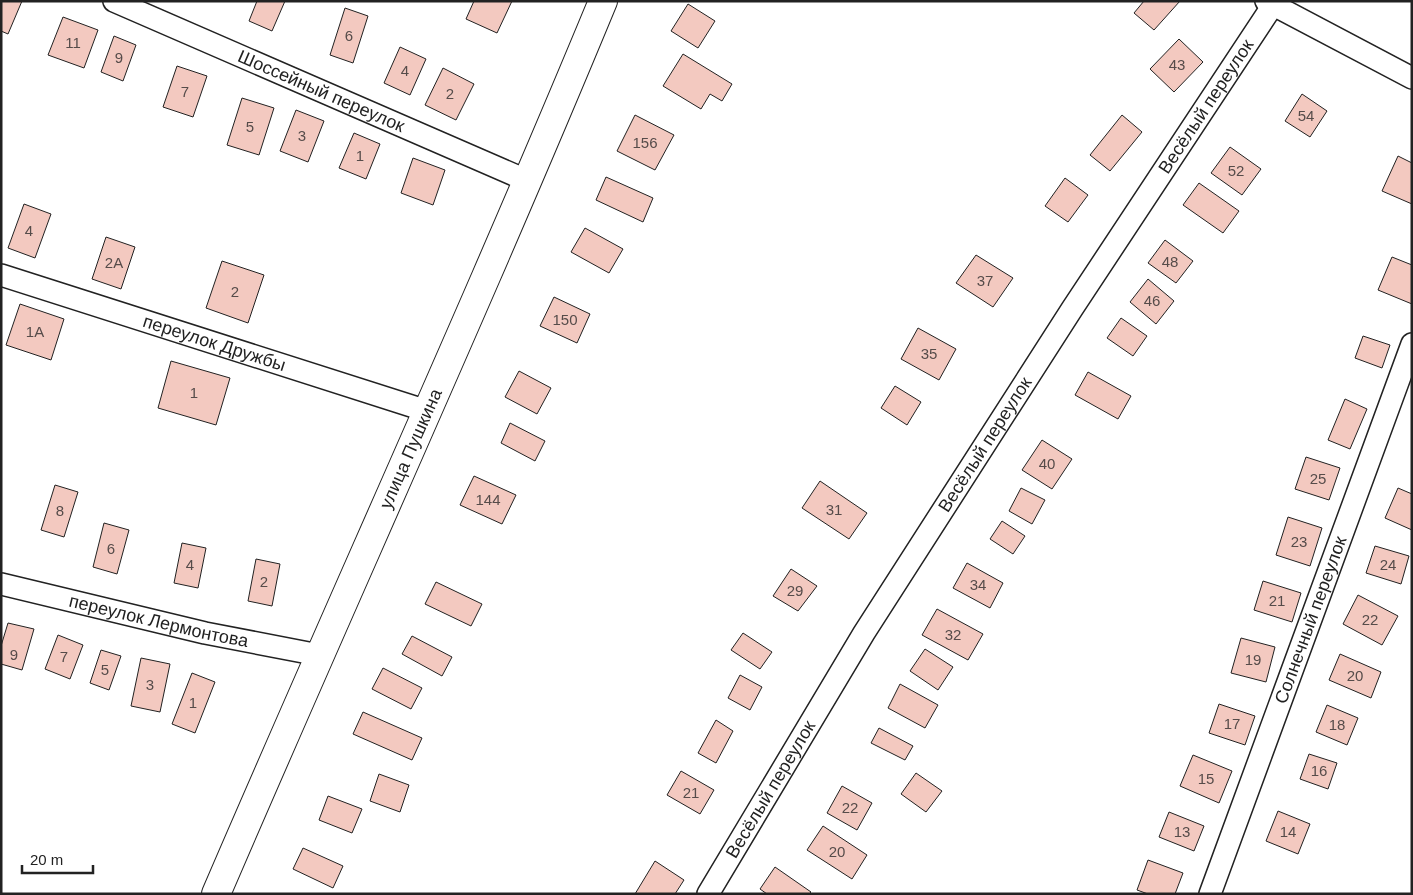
<svg xmlns="http://www.w3.org/2000/svg" width="1413" height="895" font-family="Helvetica,sans-serif">
<style>
.building{fill:#f3c9c0;stroke:#222}
.lines{fill:none;stroke-linecap:round;stroke-linejoin:round}
.minor-casing{stroke:#222;stroke-width:24}
.secondary-casing{stroke:#222;stroke-width:30}
.minor{stroke:#fff;stroke-width:21}
.secondary{stroke:#fff;stroke-width:28}
.labels{text-anchor:middle;stroke-width:4;stroke-linejoin:round;paint-order:stroke}
.number-label{font-size:15px;fill:#564c4a}
.street-label{font-size:18px;fill:#222;stroke:#fff}
</style>
<rect width="100%" height="100%" fill="#fff"/>
<path class="building" d="M1 1H22L8 34 1 31Z
M257 1H285L272 31 249 21Z
M474 1H512L497 33 466 19Z
M1144 1H1180L1154 30 1134 13Z
M688 4 715 21 698 48 671 31Z
M345 8 368 16 353 63 330 55Z
M63 17 98 30 84 68 48 55Z
M114 36 136 45 123 81 101 72Z
M1179 39 1203 62 1174 92 1150 69Z
M400 47 426 59 410 95 384 83Z
M683 54 732 84 722 101 710 94 701 109 663 86Z
M177 66 207 76 193 117 163 107Z
M443 68 474 84 456 120 425 105Z
M1302 94 1327 111 1310 137 1285 121Z
M242 98 274 108 259 155 227 145Z
M296 110 324 121 308 162 280 151Z
M635 115 674 135 655 170 617 151Z
M1122 115 1142 132 1110 171 1090 155Z
M354 133 380 144 366 179 339 168Z
M1230 147 1261 169 1242 195 1211 173Z
M1398 156 1412 163V204L1382 191Z
M413 158 445 170 433 205 401 193Z
M606 177 653 198 643 222 596 200Z
M1065 178 1088 195 1068 222 1045 206Z
M1199 183 1239 211 1223 233 1183 205Z
M24 204 51 214 35 258 8 248Z
M585 228 623 249 609 273 571 252Z
M106 237 135 247 121 289 92 279Z
M1165 240 1193 261 1176 283 1148 263Z
M976 255 1013 278 993 307 956 283Z
M1392 257 1412 265V304L1378 290Z
M222 261 264 275 248 323 206 308Z
M1148 279 1174 301 1156 324 1130 302Z
M554 297 590 314 577 343 540 326Z
M20 304 64 319 51 360 6 345Z
M1121 318 1147 336 1133 356 1107 338Z
M918 328 956 349 939 380 901 359Z
M1363 336 1390 345 1382 368 1355 358Z
M171 361 230 378 216 425 158 408Z
M519 371 551 388 537 414 505 397Z
M1088 372 1131 396 1118 419 1075 395Z
M895 386 921 402 907 425 881 408Z
M1345 399 1367 409 1350 449 1328 440Z
M510 423 545 441 535 461 501 443Z
M1042 440 1072 459 1052 489 1022 470Z
M1306 457 1340 468 1329 500 1295 489Z
M474 476 516 495 502 524 460 505Z
M820 481 867 513 849 539 802 508Z
M55 485 78 492 64 537 41 530Z
M1021 488 1045 500 1032 524 1009 511Z
M1398 488 1412 494V530L1385 518Z
M1288 517 1322 528 1310 566 1276 555Z
M1002 521 1025 536 1013 554 990 539Z
M104 523 129 530 117 574 93 567Z
M182 543 206 548 198 588 174 583Z
M1375 546 1409 556 1401 584 1366 573Z
M256 559 280 564 272 606 248 601Z
M967 563 1003 583 990 608 953 588Z
M791 569 817 586 798 611 773 596Z
M1263 581 1301 593 1292 622 1254 610Z
M436 582 482 604 471 626 425 604Z
M1358 595 1398 616 1382 645 1343 624Z
M937 609 983 634 968 660 922 635Z
M8 623 34 629 22 670 1 664V646Z
M743 633 772 652 760 669 731 650Z
M58 635 83 645 70 679 45 669Z
M412 636 452 657 442 676 402 654Z
M1241 638 1275 647 1266 682 1231 673Z
M925 649 953 667 938 690 910 671Z
M101 650 121 656 109 690 90 683Z
M1340 654 1381 672 1371 698 1329 680Z
M141 658 170 664 160 712 131 706Z
M383 668 422 688 411 709 372 689Z
M192 673 215 682 195 733 172 724Z
M740 675 762 687 750 710 728 698Z
M900 684 938 705 925 728 888 708Z
M1219 704 1255 716 1245 745 1209 733Z
M1327 705 1358 718 1347 745 1316 732Z
M363 712 422 738 412 760 353 734Z
M716 720 733 731 716 763 698 753Z
M879 728 913 746 905 760 871 743Z
M1309 754 1337 763 1328 789 1300 779Z
M1193 755 1232 771 1219 803 1180 786Z
M681 771 714 790 700 814 667 795Z
M916 773 942 791 926 812 901 794Z
M379 774 409 785 400 812 370 801Z
M842 786 872 803 857 830 827 813Z
M328 796 362 809 352 833 319 820Z
M1278 811 1310 824 1298 854 1266 841Z
M1169 812 1204 826 1194 851 1159 837Z
M823 826 867 855 852 879 807 850Z
M303 848 343 866 333 888 293 869Z
M1148 860 1183 873 1175 894H1148L1137 890Z
M655 861 684 880 675 894H635Z
M775 867 811 892 809 894H767L760 889Z"/>
<g class="lines">
<g class="minor-casing">
<g id="minor">
<path id="s1" d="M114 1 528 181"/>
<path d="M1266 1 1412 78"/>
<path id="s2" d="M1 275 427 411"/>
<path id="s3" d="M1 584 205 633 319 655"/>
<path id="s4" d="M708 894 864 633 1072 309 1273 5"/>
<path id="s5" d="M1210 894 1412 344"/>
</g>
</g>
<g class="secondary-casing">
<g id="secondary">
<path id="s6" d="M216 894C344 596 479 301 603 1"/>
</g>
</g>
<use href="#minor" class="minor"/>
<use href="#secondary" class="secondary"/>
</g>
<g class="labels">
<g class="number-label">
<text x="349" y="41">6</text>
<text x="73" y="48">11</text>
<text x="119" y="63">9</text>
<text x="1177" y="70">43</text>
<text x="405" y="76">4</text>
<text x="185" y="97">7</text>
<text x="450" y="99">2</text>
<text x="1306" y="121">54</text>
<text x="250" y="132">5</text>
<text x="302" y="141">3</text>
<text x="645" y="148">156</text>
<text x="360" y="161">1</text>
<text x="1236" y="176">52</text>
<text x="29" y="236">4</text>
<text x="1170" y="267">48</text>
<text x="114" y="268">2А</text>
<text x="985" y="286">37</text>
<text x="235" y="297">2</text>
<text x="1152" y="306">46</text>
<text x="565" y="325">150</text>
<text x="35" y="337">1А</text>
<text x="929" y="359">35</text>
<text x="194" y="398">1</text>
<text x="1047" y="469">40</text>
<text x="1318" y="484">25</text>
<text x="488" y="505">144</text>
<text x="834" y="515">31</text>
<text x="60" y="516">8</text>
<text x="1299" y="547">23</text>
<text x="111" y="554">6</text>
<text x="190" y="570">4</text>
<text x="1388" y="570">24</text>
<text x="264" y="587">2</text>
<text x="978" y="590">34</text>
<text x="795" y="596">29</text>
<text x="1277" y="606">21</text>
<text x="1370" y="625">22</text>
<text x="953" y="640">32</text>
<text x="14" y="660">9</text>
<text x="64" y="662">7</text>
<text x="1253" y="665">19</text>
<text x="105" y="675">5</text>
<text x="1355" y="681">20</text>
<text x="150" y="690">3</text>
<text x="193" y="708">1</text>
<text x="1232" y="729">17</text>
<text x="1337" y="730">18</text>
<text x="1319" y="776">16</text>
<text x="1206" y="784">15</text>
<text x="691" y="798">21</text>
<text x="850" y="813">22</text>
<text x="1182" y="837">13</text>
<text x="1288" y="837">14</text>
<text x="837" y="857">20</text>
</g>
<g class="street-label">
<text dy="6" stroke="none"><textPath href="#s1" startOffset="226">Шоссейный переулок</textPath></text>
<text dy="6" stroke="none"><textPath href="#s4" startOffset="932">Весёлый переулок</textPath></text>
<text dy="6" stroke="none"><textPath href="#s2" startOffset="224">переулок Дружбы</textPath></text>
<text dy="6" stroke="none"><textPath href="#s4" startOffset="528">Весёлый переулок</textPath></text>
<text dy="6" stroke="none"><textPath href="#s6" startOffset="486">улица Пушкина</textPath></text>
<text dy="6" stroke="none"><textPath href="#s5" startOffset="292">Солнечный переулок</textPath></text>
<text dy="6" stroke="none"><textPath href="#s3" startOffset="162">переулок Лермонтова</textPath></text>
<text dy="6" stroke="none"><textPath href="#s4" startOffset="122">Весёлый переулок</textPath></text>
</g>
</g>
<rect width="1413" height="895" fill="none" stroke="#222222" stroke-width="5"/>
<path d="M22 865v8h71v-8" fill="none" stroke="#222222" stroke-width="2.5"/>
<text x="30" y="865" font-size="15" fill="#222222" stroke="#ffffff" stroke-width="4" paint-order="stroke">20 m</text>
</svg>
